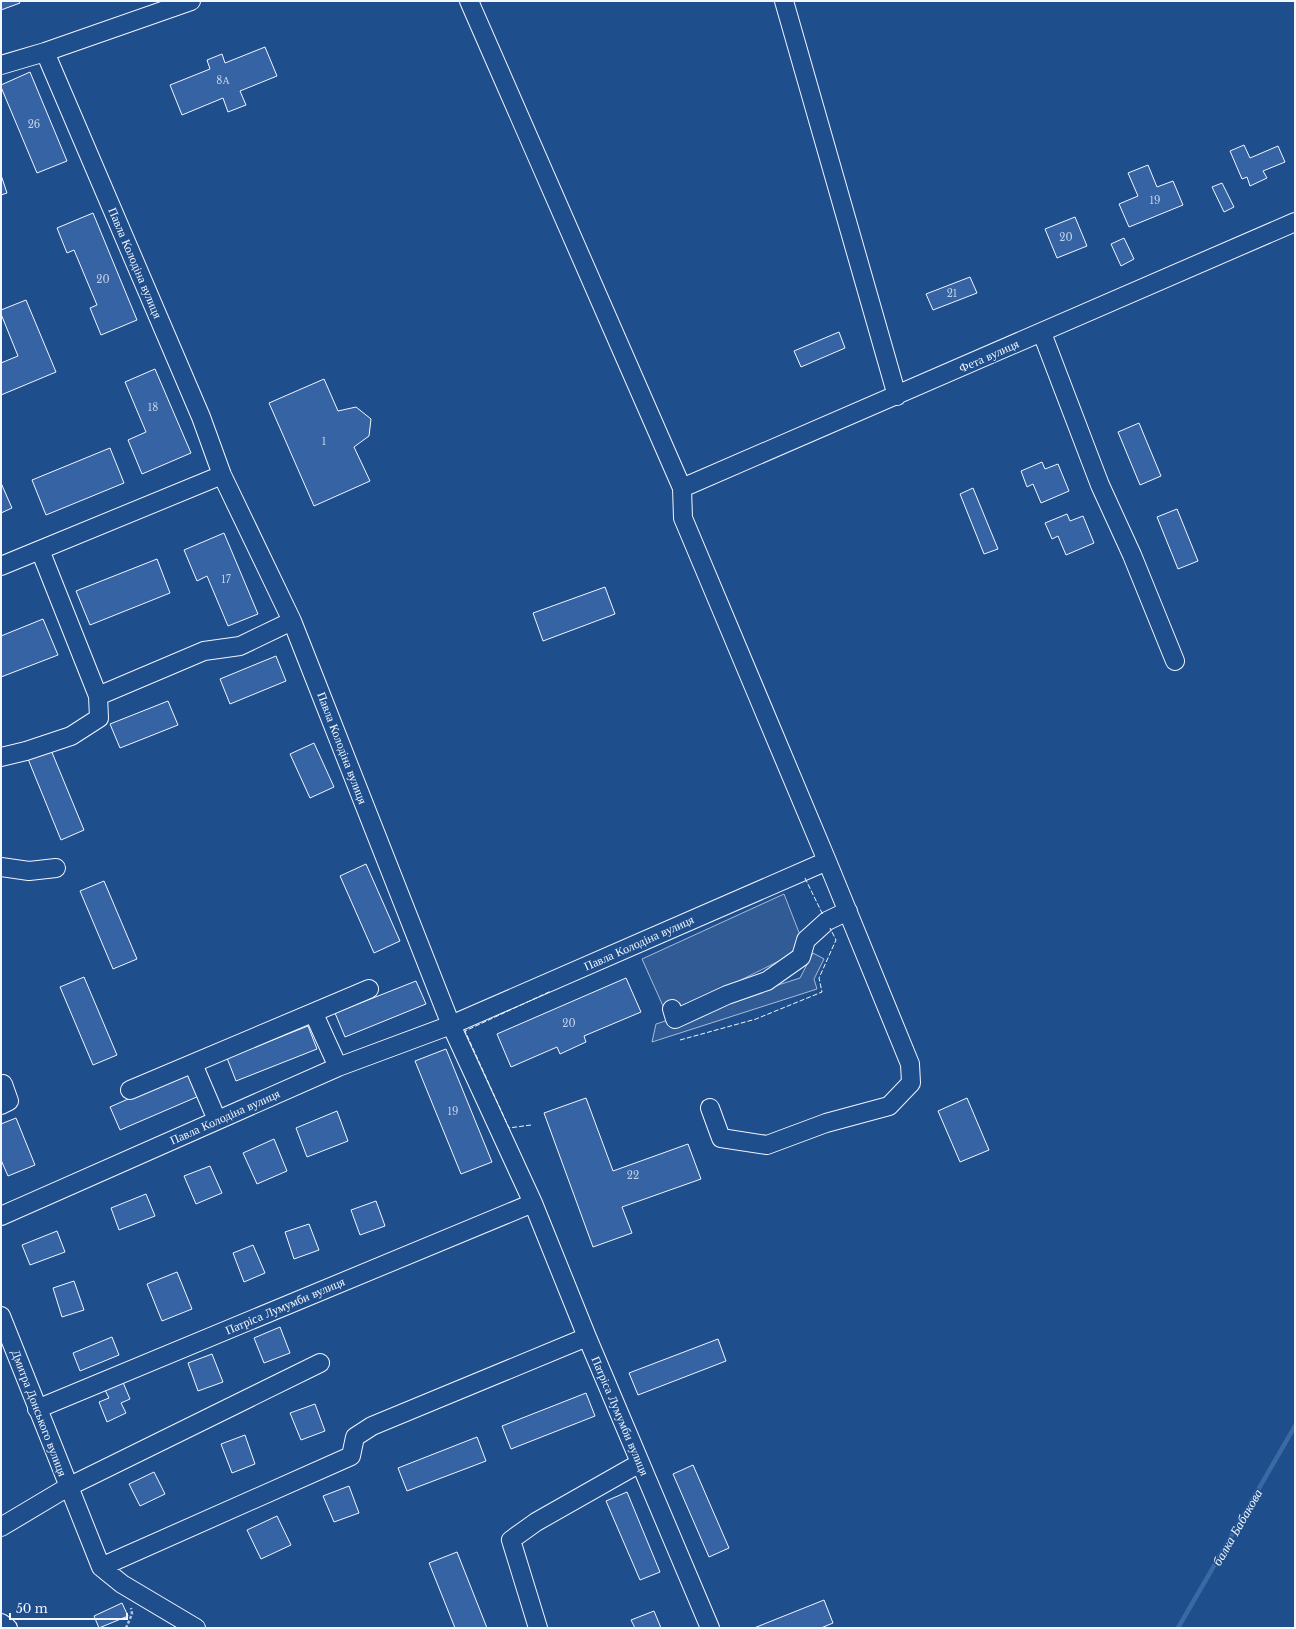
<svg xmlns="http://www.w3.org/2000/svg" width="1296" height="1629" font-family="'Libre Baskerville',serif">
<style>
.parking{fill:#305b95;stroke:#a8bbd7}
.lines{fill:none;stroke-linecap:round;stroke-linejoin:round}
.stream{stroke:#3b69a3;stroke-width:4.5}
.building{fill:#3563a3;stroke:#f2f6ff}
.minor-casing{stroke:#f2f6ff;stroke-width:20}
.path{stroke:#b3c4dc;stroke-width:2.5;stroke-dasharray:3 2;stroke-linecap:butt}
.minor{stroke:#1f4e8c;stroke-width:18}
.fence{stroke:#f2f6ff;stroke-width:1;stroke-dasharray:5 2;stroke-linecap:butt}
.labels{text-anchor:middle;stroke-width:3;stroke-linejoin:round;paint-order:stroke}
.number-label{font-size:10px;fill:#c3d1e8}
.street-label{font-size:12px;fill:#f2f6ff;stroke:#1f4e8c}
.water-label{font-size:13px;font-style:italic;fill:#f2f6ff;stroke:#1f4e8c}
</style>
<rect width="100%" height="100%" fill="#1f4e8c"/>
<path class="parking" d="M784 894 800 935 791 955 715 993 667 1015 642 959Z
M813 953 824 959 814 979 817 989 652 1042 656 1024 800 978Z"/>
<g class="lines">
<path class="stream" d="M1178 1628 1295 1426"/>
</g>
<path class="building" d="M1 1H19L20 3 1 10Z
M265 47 277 76 240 91 246 105 228 112 223 98 182 115 170 85 210 69 207 60 222 54 225 63Z
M30 72 67 161 37 173 1 87V85Z
M1244 145 1250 158 1278 146 1285 162 1263 171 1267 178 1250 186 1247 177 1242 179 1230 151Z
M1148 165 1157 187 1173 181 1183 205 1129 227 1119 204 1138 196 1128 173Z
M1 175 7 193 1 195Z
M1222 183 1234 207 1224 212 1212 187Z
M93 213 137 320 101 335 90 308 97 305 74 250 67 253 57 228Z
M1075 217 1087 246 1057 258 1045 229Z
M1124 238 1134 259 1121 266 1111 244Z
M970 277 977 293 933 310 926 294Z
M26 300 56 372 1 395V363L18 356 1 314V310Z
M839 332 845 348 801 367 794 351Z
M155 369 191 453 142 474 128 440 146 432 125 382Z
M324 379 338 411 356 407 371 419 369 436 354 447 370 481 314 506 269 403Z
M1139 423 1161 476 1140 485 1118 432Z
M110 448 124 483 46 515 32 480Z
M1042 462 1045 469 1058 464 1069 491 1041 503 1033 484 1027 487 1021 471Z
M1 483 12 508 1 513Z
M973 488 998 549 984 554 960 494Z
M1177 509 1198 561 1178 569 1157 517Z
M1067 514 1070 521 1083 516 1094 543 1066 555 1058 536 1052 539 1045 523Z
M224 533 258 614 228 626 207 576 197 581 184 550Z
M157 559 170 593 90 625 76 591Z
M605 587 615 614 543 641 533 613Z
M43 619 58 655 1 677V636Z
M276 656 286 681 230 704 220 679Z
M168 701 178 725 120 748 110 724Z
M314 743 334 787 310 798 290 754Z
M51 750 84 830 61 840 28 759Z
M366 864 400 941 374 953 340 876Z
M104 881 137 959 113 969 80 891Z
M84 977 117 1055 93 1065 60 987Z
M626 978 641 1012 584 1036 586 1042 560 1054 557 1047 511 1067 497 1034Z
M416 981 426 1004 345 1037 335 1013Z
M308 1026 317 1049 236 1081 227 1058Z
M446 1049 492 1162 461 1174 415 1061Z
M189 1072 199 1096 120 1130 110 1107Z
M586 1098 613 1171 688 1144 701 1179 622 1207 632 1233 593 1247 544 1113Z
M967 1098 989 1150 960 1162 938 1111Z
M337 1111 348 1141 307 1157 296 1128Z
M16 1118 35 1165 8 1176 1 1160V1124Z
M274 1139 287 1171 257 1184 243 1153Z
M210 1166 222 1193 196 1204 184 1176Z
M146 1194 155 1216 119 1230 111 1208Z
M376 1201 385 1226 360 1235 351 1210Z
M309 1224 319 1250 294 1259 285 1232Z
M57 1231 65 1252 30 1265 22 1245Z
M253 1245 265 1273 244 1282 233 1253Z
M177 1272 192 1309 162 1321 147 1284Z
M74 1281 84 1310 62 1317 53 1288Z
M280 1327 290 1353 264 1363 254 1338Z
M112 1337 119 1355 80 1371 73 1353Z
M718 1339 726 1361 638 1395 629 1373Z
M212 1354 223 1382 198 1391 188 1363Z
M122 1380 130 1399 121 1403 126 1413 107 1422 99 1402 109 1398 104 1388Z
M586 1393 595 1416 511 1449 502 1426Z
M315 1404 325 1431 301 1440 290 1413Z
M245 1435 255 1464 232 1473 221 1444Z
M477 1437 486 1461 407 1491 398 1468Z
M693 1465 729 1548 709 1557 673 1474Z
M154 1472 165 1494 140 1506 129 1484Z
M349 1486 359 1513 334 1522 323 1496Z
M627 1492 660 1572 640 1580 606 1501Z
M277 1516 291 1545 261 1559 247 1530Z
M457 1552 487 1628H455L429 1563Z
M824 1600 833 1623 821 1628H754Z
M122 1603 128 1616 99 1628 94 1616Z
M654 1611 661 1628H635L631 1620Z"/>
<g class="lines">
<g class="minor-casing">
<path id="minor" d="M469 1 682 488 683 518 827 861 910 1064 911 1083 889 1106 826 1123 767 1145 721 1138 710 1108
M784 1 897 396
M45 52 201 417 222 475 292 621 451 1025 533 1203 587 1337 710 1628
M1 65 45 52 191 1
M1042 333 1100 485 1132 555 1175 661
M682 488 1295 222
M1 566 222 475
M98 696 204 651 240 646 292 621
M1 757 26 751 71 736 99 718 98 696 40 550
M1 867 29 871 56 868
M672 1009 675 1019 727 995 767 981 801 957 806 940 827 921 848 911
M314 1014 338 1067
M193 1064 217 1120
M130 1090 369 989
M1 1105 9 1101 3 1084
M1 1216 338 1067 451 1025 827 861
M1 1316 101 1567 122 1584 196 1628
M37 1409 533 1203
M1 1527 68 1487 320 1363
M101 1567 351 1456 355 1437 372 1426 587 1337
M1 1623 8 1628
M538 1628 511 1540 536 1522 640 1463"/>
</g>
<path class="path" d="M126 1628 132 1614 131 1608"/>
<use href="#minor" class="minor"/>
<path class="fence" d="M805 878 823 915
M680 1040 756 1019 822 992 819 978 836 940 830 928
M531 1125 509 1128 465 1031 551 991"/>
</g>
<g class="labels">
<g class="number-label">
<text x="223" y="84">8А</text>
<text x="34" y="128">26</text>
<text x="1155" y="204">19</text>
<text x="1066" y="241">20</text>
<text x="103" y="283">20</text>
<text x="952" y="297">21</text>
<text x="153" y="411">18</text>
<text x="324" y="445">1</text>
<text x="226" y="583">17</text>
<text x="569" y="1027">20</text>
<text x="453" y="1115">19</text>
<text x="633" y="1179">22</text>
</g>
<g class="street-label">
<text transform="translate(135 263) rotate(67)" y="4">Павла Колодіна вулиця</text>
<text transform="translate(989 356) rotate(-24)" y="4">Фета вулиця</text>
<text transform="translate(342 748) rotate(69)" y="4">Павла Колодіна вулиця</text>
<text transform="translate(639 943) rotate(-24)" y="4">Павла Колодіна вулиця</text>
<text transform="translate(225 1117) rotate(-24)" y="4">Павла Колодіна вулиця</text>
<text transform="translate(285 1306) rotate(-23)" y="4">Патріса Лумумби вулиця</text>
<text transform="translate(39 1413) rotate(69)" y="4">Дмитра Донського вулиця</text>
<text transform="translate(620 1416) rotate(67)" y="4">Патріса Лумумби вулиця</text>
</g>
<g class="water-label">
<text transform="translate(1237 1527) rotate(-60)" y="5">балка Бабакова</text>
</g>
</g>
<rect width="1296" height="1629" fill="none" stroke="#f2f6ff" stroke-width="4"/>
<path d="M10 1613v6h117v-6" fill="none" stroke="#f2f6ff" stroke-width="2"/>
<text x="16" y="1613" font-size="12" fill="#f2f6ff" stroke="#1f4e8c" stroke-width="3" paint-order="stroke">50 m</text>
</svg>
